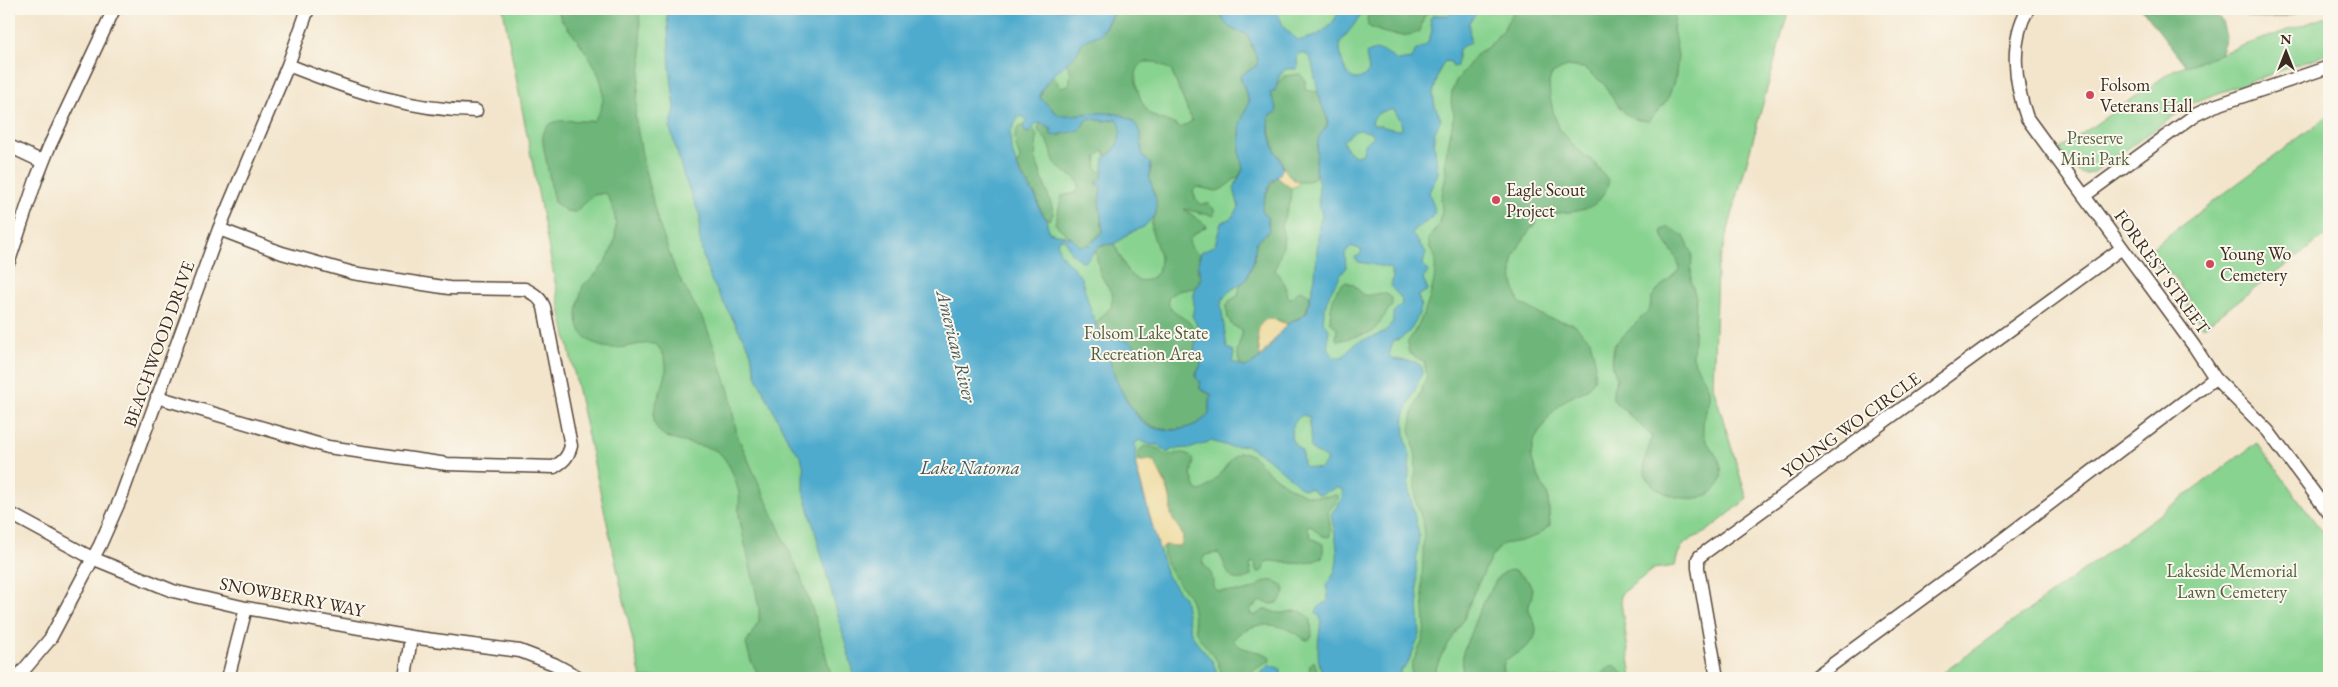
<svg xmlns="http://www.w3.org/2000/svg" width="2338" height="687" font-family="'EB Garamond',serif">
<style>
.green{fill:#88d390;stroke:#627e57}
.forest{fill:#6eb57a;stroke:#54704c;fill-rule:evenodd}
.sand{fill:#eeda9e;stroke:#94825e}
.water{fill:#4fabcd;stroke:#456a76;fill-rule:evenodd}
.lines{fill:none;stroke-linecap:round;stroke-linejoin:round}
.minor-casing{stroke:#574638;stroke-width:15}
.minor{stroke:#fff;stroke-width:12}
.poi-dot{fill:#d1495b;stroke:#fbf7ec;stroke-width:2}
.labels{text-anchor:middle;stroke-width:4;stroke-linejoin:round;paint-order:stroke}
.poi-label{font-size:18px;fill:#3b2a1e;stroke:#fbf7ec;text-anchor:start}
.park-label{font-size:18px;fill:#525d40;stroke:#fbf7ec}
.street-label{font-size:18px;fill:#3b2a1e;stroke:#fbf7ec}
.water-label{font-size:19px;font-style:italic;fill:#42575b;stroke:#fbf7ec}
</style>
<rect width="100%" height="100%" fill="#fbf7ec"/>
<filter id="ink" filterUnits="userSpaceOnUse"><feTurbulence type="fractalNoise" baseFrequency=".02" numOctaves="2"/><feDisplacementMap in="SourceGraphic" scale="10" xChannelSelector="R" yChannelSelector="G"/><feConvolveMatrix kernelMatrix="1 2 1 2 8 2 1 2 1" color-interpolation-filters="sRGB"/></filter>
<filter id="wash" filterUnits="userSpaceOnUse"><feTurbulence type="fractalNoise" baseFrequency=".0096" numOctaves="4" result="noise"/><feDisplacementMap in="SourceGraphic" scale="20" xChannelSelector="R" yChannelSelector="G"/><feGaussianBlur stdDeviation="1.12" result="paint"/><feColorMatrix in="noise" values="0 0 0 0 0 0 0 0 0 0 0 0 0 0 0 0 0 1.4 0 .05"/><feComposite in="paint" operator="in"/></filter>
<g filter="url(#wash)">
<rect width="100%" height="100%" fill="#f3e5cc"/>
<path class="green" d="M503 9H1789L1717 270 1713 386 1747 499 1705 533 1693 538 1683 545 1678 554 1675 566 1653 569 1620 595 1632 678H641L561 313Z
M2329 16V53L2194 102 2094 172C2077 180 2068 162 2060 149L2175 69Z
M2329 115V233L2203 327 2187 305 2191 301 2164 265 2158 268 2146 252Z
M2257 443 2329 541V678H1936Z"/>
<path class="forest" d="M558 9H639L642 58 635 116 644 166 658 222 676 272 705 323 716 352 729 391 737 435 800 575 816 620 832 678 760 677 751 661 746 644 759 621V608C754 577 744 546 739 515 738 506 741 497 738 489 735 478 728 459 718 452 703 442 665 445 656 427 644 401 684 375 656 344 641 342 628 348 614 348 602 348 594 345 585 337 571 322 579 303 583 285 614 263 626 227 606 193L594 195 575 212 566 211 554 202 543 143C540 113 573 122 593 121 622 88 581 46 561 19Z
M1115 9H1219C1224 25 1232 29 1247 34L1258 61 1256 66 1240 76 1249 102 1240 134 1243 169 1239 176 1222 189 1217 191 1197 187 1193 191 1196 200 1201 204H1209L1214 209V216L1184 209 1207 226 1194 234 1189 240 1191 247 1199 255 1198 270 1201 279 1194 288 1178 291 1169 296C1164 314 1186 315 1193 327 1199 336 1194 344 1195 355L1201 359 1202 364 1195 375 1200 382V389L1212 395 1209 404V414C1193 433 1159 435 1141 419 1129 405 1106 372 1110 353L1113 351 1123 355 1134 354 1135 345 1105 333 1095 324 1111 307 1113 295 1100 274 1095 249 1100 245 1114 244 1128 272 1138 281 1148 280 1158 273C1159 268 1160 262 1160 257 1158 244 1145 226 1156 214L1149 176 1151 168C1149 163 1145 159 1143 155 1139 147 1142 134 1135 124 1122 105 1079 117 1059 115L1040 98 1043 88 1053 77 1061 87 1069 85 1071 72 1066 63 1078 52 1082 42 1097 36 1105 29ZM1144 62H1156L1171 70 1192 121 1181 128C1172 122 1161 120 1152 115 1142 108 1131 80 1138 68 1139 66 1142 64 1144 62Z
M1372 9H1431L1424 17 1419 32C1402 39 1384 34 1368 26L1367 18Z
M1515 9H1676L1673 29 1678 55 1676 75 1668 99 1649 121 1638 120 1626 114 1615 102 1604 84 1584 68 1567 66 1551 75 1549 83 1550 97 1554 115 1560 130 1579 151 1593 161 1609 181C1598 218 1571 209 1540 216 1516 251 1503 258 1519 302L1545 317 1574 324 1590 340 1595 360 1594 380 1586 390 1565 400 1550 415 1533 442 1531 456 1536 471 1548 496 1550 525 1539 535 1521 541 1503 544 1492 556 1473 594 1464 619 1441 656 1432 678H1411L1412 664 1423 640 1425 625 1422 583 1424 526 1416 501 1415 484 1416 457 1410 429 1413 413 1427 375 1424 362 1409 353 1407 343C1422 322 1437 288 1435 261 1434 255 1429 249 1428 239L1438 226 1442 211 1441 199 1446 175 1445 161 1454 115 1451 103 1452 91 1456 81 1478 53 1489 46 1502 31Z
M2142 9H2207L2222 21 2226 37 2220 54 2186 66Z
M2233 9H2311C2283 17 2260 26 2233 9Z
M1300 74 1305 80V90L1318 92 1327 113V126L1318 141 1315 177 1306 182H1298L1291 178 1283 167 1280 158 1275 152 1268 122 1270 93 1284 76Z
M1090 118 1104 121 1116 119C1124 124 1120 139 1116 148L1107 155H1105V151H1103L1097 157 1096 168 1103 174 1096 183 1101 187 1099 201 1103 232 1085 247 1080 246 1055 224 1062 196 1076 193C1086 178 1066 175 1058 167 1051 160 1053 149 1047 141 1043 136 1039 135 1038 128L1041 123 1059 136 1069 131 1080 129 1085 121Z
M1023 126 1025 132 1029 133 1033 128 1037 137 1035 157 1053 210V215L1049 220C1039 214 1040 205 1036 196 1030 185 1022 177 1017 165L1020 159C1017 148 1011 136 1019 127Z
M1277 177 1291 188 1290 202 1281 226 1284 237 1283 246 1275 270 1285 284 1287 297 1291 298 1300 290 1310 295C1304 321 1308 311 1287 324L1277 319 1257 340 1260 357 1251 365 1244 367 1240 365 1237 351 1243 331 1232 325 1228 318 1226 307 1229 301 1238 296 1240 285 1246 280 1254 260 1256 242 1264 234 1269 223C1267 218 1263 214 1262 209 1261 201 1272 182 1277 177Z
M1668 227 1684 236 1692 253 1691 281 1696 298 1693 357C1696 370 1707 379 1709 391 1711 404 1702 416 1703 429 1704 448 1725 455 1721 478 1714 511 1653 500 1645 473 1642 459 1650 448 1652 436L1613 400V390L1617 379 1613 368 1612 357 1615 344 1650 309 1651 299 1657 290 1679 270C1679 252 1662 245 1662 230Z
M1345 282 1353 284 1363 295C1375 297 1381 288 1392 298V305L1373 332 1338 341 1336 339 1337 329 1330 321C1330 309 1333 288 1345 282Z
M1145 446 1160 449 1167 456C1178 454 1186 449 1194 460L1191 475 1196 489 1200 491C1217 485 1229 457 1239 453 1252 449 1262 467 1270 473 1280 481 1295 492 1307 495 1318 498 1327 496 1338 495V499L1328 512 1331 532 1329 537 1322 536 1310 525 1307 526 1311 538 1323 544V556C1307 569 1287 561 1268 561L1266 562 1264 570 1259 572 1256 571 1255 563 1252 562 1250 566 1251 576C1224 589 1228 562 1218 553L1205 555 1202 561C1208 574 1213 568 1213 587L1217 591C1227 591 1237 593 1246 591 1264 587 1263 574 1283 585L1285 593 1278 603 1271 604 1261 601 1251 608 1250 614 1254 616 1266 609C1270 610 1274 613 1278 613 1291 614 1299 604 1311 620L1312 637 1308 640C1301 640 1298 634 1292 631 1273 621 1245 623 1233 640 1240 652 1258 649 1269 656L1270 661 1248 673 1222 674C1219 668 1218 661 1214 656 1207 647 1200 641 1196 631 1192 620 1195 607 1189 597 1181 584 1158 562 1165 545L1180 546C1188 535 1177 528 1172 518 1170 513 1171 508 1171 502 1171 488 1159 470 1150 460L1139 461V450Z
M1512 570C1524 576 1536 584 1531 599 1530 602 1528 606 1529 610 1530 615 1534 619 1535 624 1541 643 1518 653 1505 660L1503 666 1504 672 1515 678H1462L1463 652 1479 611 1498 577 1507 571Z
M1314 661 1319 676 1323 678H1302L1309 673 1310 665Z
M1615 665 1628 678H1599L1610 666Z"/>
<path class="sand" d="M1283 167 1291 178 1298 182V185L1291 188 1277 177Z
M1270 318 1287 324 1260 357C1259 342 1252 324 1270 318Z
M1150 460 1154 462C1160 473 1167 486 1170 498 1171 504 1170 509 1171 514 1173 526 1189 533 1180 546L1165 545 1159 550 1135 462Z"/>
<path class="water" d="M667 9H1115L1101 34 1082 42C1081 45 1079 50 1077 53 1067 65 1040 82 1040 98L1059 115C1083 117 1130 101 1140 133 1142 141 1141 149 1143 156L1151 164 1149 176 1156 200V214L1144 227 1129 233 1119 241 1114 244 1100 245 1086 261 1082 262 1071 253 1065 239H1058C1055 257 1074 264 1081 278 1085 288 1094 325 1099 330 1109 339 1125 337 1135 345L1136 349 1134 354 1123 355 1113 351 1110 353C1107 369 1133 417 1147 425 1165 435 1196 430 1209 414V400L1212 395 1200 389V382L1196 378C1199 362 1206 367 1194 352 1196 335 1202 332 1192 316 1197 300 1189 295 1201 279L1198 265 1201 252 1215 245 1221 223 1231 218 1239 208 1234 188 1243 169 1240 155V124L1249 102 1240 76 1256 66 1258 60 1247 34C1229 29 1225 28 1219 9H1276L1284 28 1298 40C1310 40 1328 31 1335 19 1337 16 1338 12 1340 9H1366L1340 43C1339 59 1349 95 1369 71L1366 54C1378 46 1388 53 1397 61L1412 59 1415 51 1426 45 1429 40 1432 30 1430 19 1433 15H1449L1456 9H1480L1469 22 1470 43C1454 49 1460 51 1457 66L1453 67 1451 62 1445 61 1439 71 1433 94 1435 106 1441 119 1434 134V142L1438 173 1429 192 1435 210C1432 224 1418 223 1412 234L1426 252 1423 264 1428 272 1423 279 1428 290 1418 296 1421 306C1417 322 1410 337 1393 341L1389 355 1393 359 1415 362 1421 366 1422 373 1404 415 1405 437 1410 455 1408 487 1419 535 1416 565 1420 635 1407 665 1400 670V674L1408 678H1325C1314 659 1319 640 1321 619L1316 612C1324 595 1332 612 1326 585 1345 566 1335 537 1331 514 1336 506 1346 498 1342 489L1336 488 1319 495 1310 488 1303 489 1270 460 1246 445 1231 447 1211 441 1192 448 1173 449 1167 453 1159 445H1150L1140 440 1135 443 1136 469 1167 576 1184 598 1190 630 1197 643 1213 662 1217 674 1222 678H855L804 491V469L801 457 789 442 757 378 750 350 711 280 703 256 699 236 700 216 684 177 670 128 675 109 670 68ZM1303 53 1310 57 1312 64 1320 101 1328 120 1327 126 1319 136 1318 141 1315 169 1319 184 1318 201 1322 216 1319 225 1315 277 1307 312C1301 320 1293 319 1287 325 1273 338 1264 363 1244 367L1232 362 1234 354 1232 350 1227 348 1221 305C1224 290 1236 289 1246 280L1254 260 1256 242 1269 231 1267 217 1262 211C1263 203 1266 191 1270 184 1273 178 1281 176 1282 169 1283 161 1277 157 1275 151 1272 142 1267 125 1269 116L1276 113 1277 108 1270 93 1275 91 1279 77 1285 69H1296L1298 67 1297 58 1299 54ZM1391 110H1394L1401 121 1402 129C1393 132 1384 125 1374 125L1372 122C1375 114 1383 110 1391 110ZM1021 116 1027 120 1023 126 1025 132 1029 133 1036 124 1041 123 1052 129 1050 134 1054 136 1080 130 1085 121 1090 118 1104 121 1116 119C1124 124 1120 143 1114 150 1112 153 1108 156 1104 158L1102 179 1096 182 1101 187 1099 201 1103 232 1090 245 1080 246 1072 238 1049 232 1046 219 1039 208 1037 199 1020 174 1011 149 1010 132 1018 118ZM1359 130 1370 132 1374 136 1364 145 1363 154 1355 156 1347 150 1343 141 1353 132ZM1351 246 1362 250 1360 255 1355 257 1356 260 1359 262 1390 268 1393 277 1391 287 1401 298 1402 303C1400 307 1397 308 1394 312 1392 315 1394 319 1392 323 1383 338 1367 336 1355 344 1346 350 1347 359 1334 357 1326 348 1328 340 1329 329L1323 322C1325 298 1332 287 1346 268L1345 253ZM1303 415 1309 417 1311 450 1326 458V463L1319 469 1306 467 1303 464 1302 451C1299 448 1295 446 1293 442 1288 433 1294 419 1303 415Z
M1270 665 1281 669V678H1262V672Z"/>
</g>
<g filter="url(#ink)">
<g class="lines">
<g class="minor-casing">
<path id="minor" d="M2028 9C2009 41 2015 84 2027 118L2194 346 2215 378 2268 431 2329 513
M288 65C351 90 408 110 476 111
M9 146 43 162
M2084 196 2195 115 2214 106 2329 67
M9 261 36 180 49 147 114 9
M157 397 328 447 447 464 554 467C564 461 568 457 571 446L544 307C540 297 534 294 525 289L449 288 353 273 282 253 219 229
M9 513 92 558 173 591 246 608 411 637 520 651 554 664 580 678
M17 678 50 639 100 545 120 500 219 229 288 65 308 9
M228 678 246 608
M405 678 411 637
M1717 678 1698 568V559L1700 556 2122 248
M1814 678 2002 540 2215 378"/>
</g>
<use href="#minor" class="minor"/>
</g>
</g>
<g class="poi-dot">
<circle cx="2090" cy="95" r="5"/>
<circle cx="1496" cy="200" r="5"/>
<circle cx="2210" cy="264" r="5"/>
</g>
<g class="labels">
<g class="poi-label">
<text x="2100" y="91">Folsom<tspan x="2100" dy="21">Veterans Hall</tspan></text>
<text x="1506" y="196">Eagle Scout<tspan x="1506" dy="21">Project</tspan></text>
<text x="2220" y="260">Young Wo<tspan x="2220" dy="21">Cemetery</tspan></text>
</g>
<g class="park-label">
<text x="2095" y="144">Preserve<tspan x="2095" dy="21">Mini Park</tspan></text>
<text x="1146" y="339">Folsom Lake State<tspan x="1146" dy="21">Recreation Area</tspan></text>
<text x="2232" y="577">Lakeside Memorial<tspan x="2232" dy="21">Lawn Cemetery</tspan></text>
</g>
<g class="street-label">
<text transform="translate(2162 272) rotate(54)" y="6">FORREST STREET</text>
<text transform="translate(159 344) rotate(-70)" y="6">BEACHWOOD DRIVE</text>
<text transform="translate(1851 425) rotate(-36)" y="6">YOUNG WO CIRCLE</text>
<text transform="translate(292 597) rotate(11)" y="6">SNOWBERRY WAY</text>
</g>
<g class="water-label">
<text transform="translate(957 346) rotate(76)" y="7">American River</text>
<text x="970" y="474">Lake Natoma</text>
</g>
</g>
<rect width="2338" height="687" fill="none" stroke="#fbf7ec" stroke-width="30"/>
<g transform="translate(2286 52)" stroke="#fbf7ec" stroke-width="4" paint-order="stroke">
<path d="M0-4L9 19L0 12L-9 19Z" fill="#3b2a1e"/>
<text y="-8" font-size="14" font-weight="bold" text-anchor="middle" fill="#3b2a1e">N</text>
</g>
</svg>
